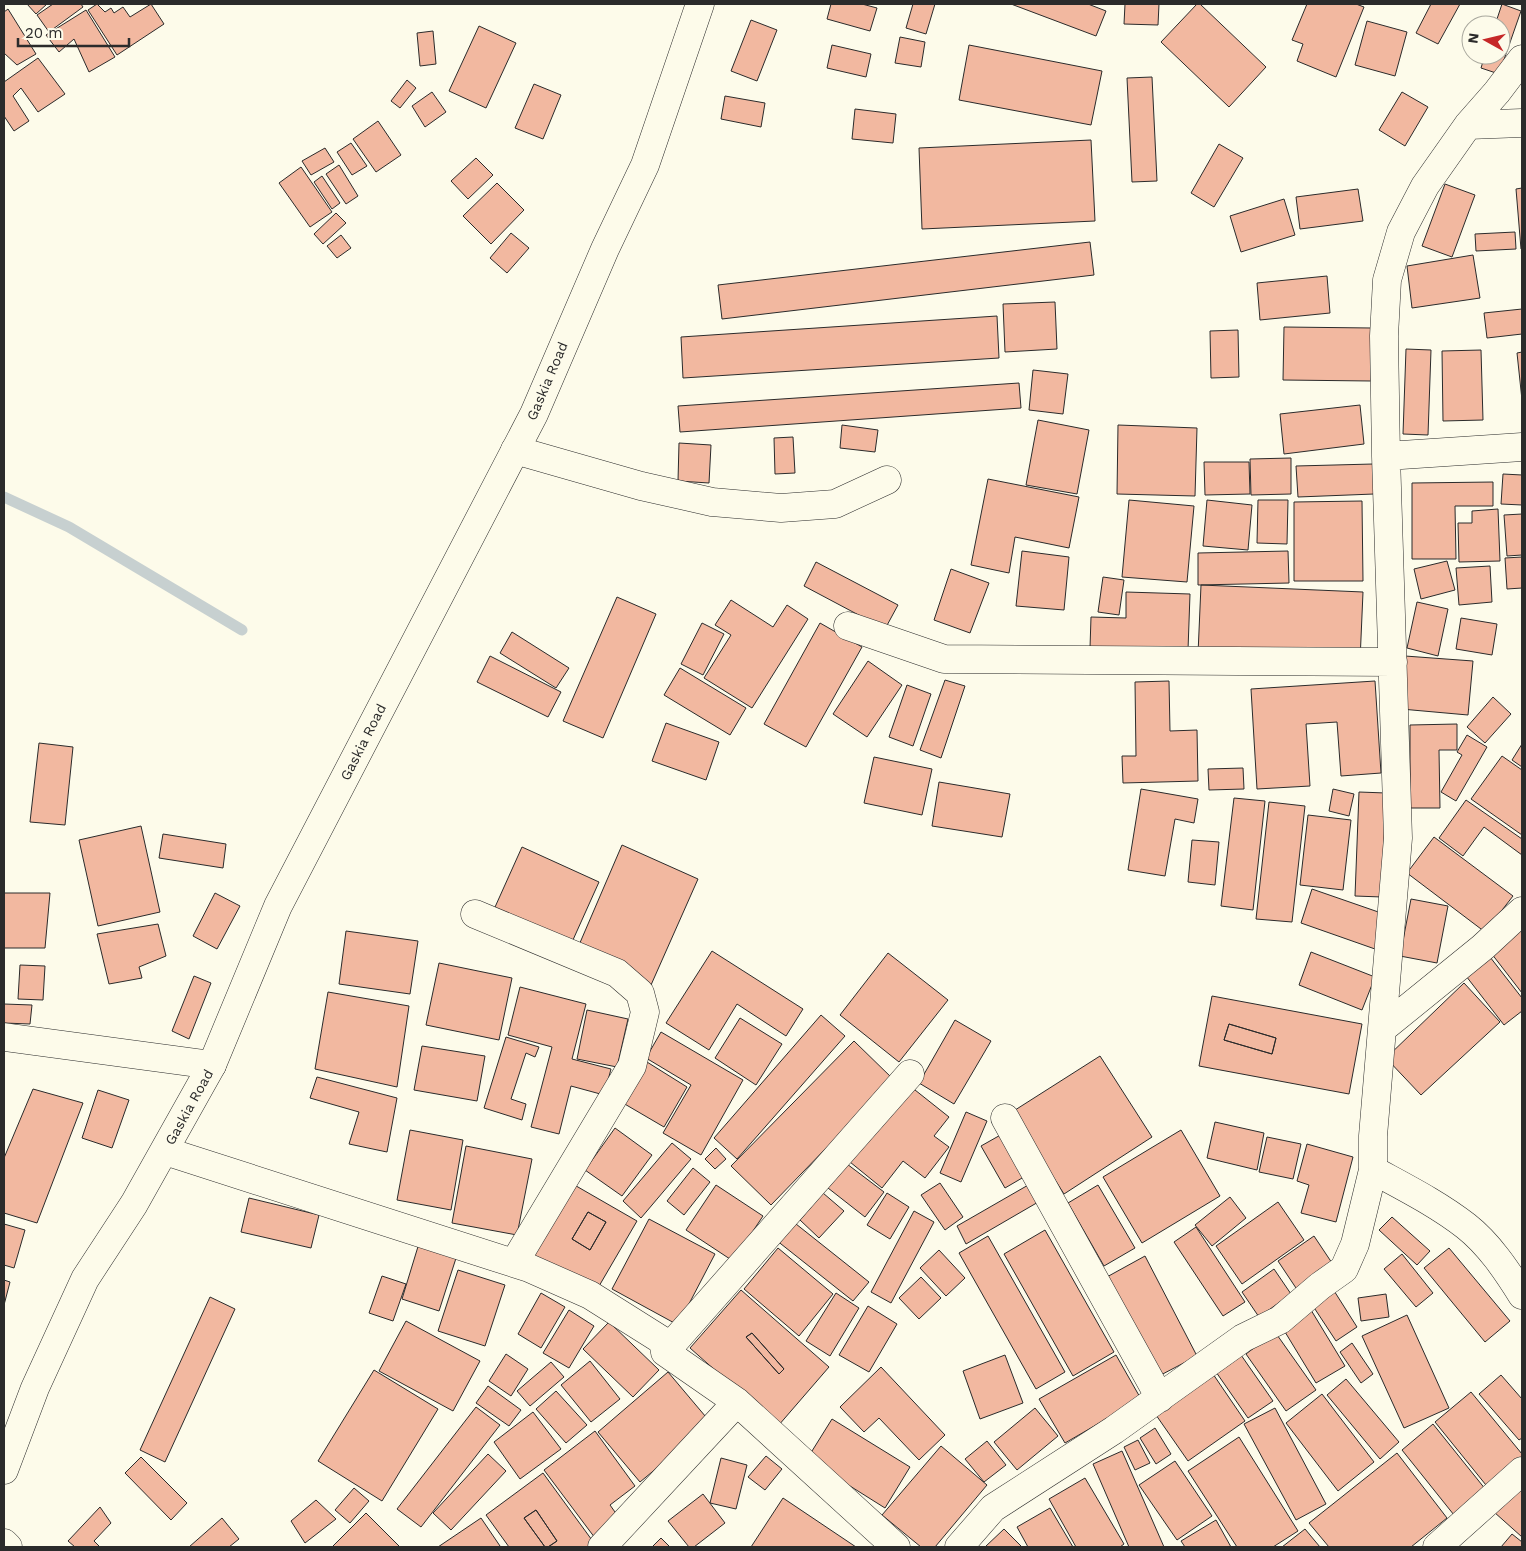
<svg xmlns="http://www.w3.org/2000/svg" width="1526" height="1551" font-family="'Work Sans',sans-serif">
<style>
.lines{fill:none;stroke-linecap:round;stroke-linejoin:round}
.stream{stroke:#c7d0d0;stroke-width:11}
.building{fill:#f2b8a0;stroke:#2b2b2b;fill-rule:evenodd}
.minor-casing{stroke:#2b2b2b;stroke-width:29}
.secondary-casing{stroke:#2b2b2b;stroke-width:29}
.minor{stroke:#fdfbea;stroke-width:28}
.secondary{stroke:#fdfbea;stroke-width:28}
.labels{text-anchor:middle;stroke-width:4;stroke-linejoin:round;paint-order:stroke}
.street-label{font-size:14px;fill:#2b2b2b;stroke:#fdfbea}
</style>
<rect width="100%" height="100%" fill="#fdfbea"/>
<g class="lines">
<path class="stream" d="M4 497 69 527 242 630"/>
</g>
<path class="building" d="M27 4H47L36 14Z
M53 4H81L83 7 49 32 37 15Z
M97 4 105 12 111 8 114 13 123 7 130 17 151 4 164 24 117 55 88 10Z
M831 4H862L877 8 870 31 827 19Z
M913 4H935L926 34 906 28Z
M1011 4H1088L1106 11 1096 36Z
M1125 4H1159L1158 25 1124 24Z
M1197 4H1200L1266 67 1229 107 1161 42Z
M1307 4H1356L1364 7 1336 77 1297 61 1303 44 1292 40Z
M1431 4H1460L1438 44 1416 33Z
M1502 4 1521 11 1499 74 1481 68 1485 55H1501V25H1495Z
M8 9 36 54 17 65 4 53V12Z
M86 10 115 57 89 72 74 39 59 52 46 35Z
M751 20 777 30 757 81 731 71Z
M1367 21 1407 32 1395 76 1355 65Z
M479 26 516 43 486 108 449 91Z
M433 31 436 64 420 66 417 33Z
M900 37 925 42 921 67 895 63Z
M832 45 871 54 866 77 827 68Z
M969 45 1102 71 1091 125 959 100Z
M38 58 65 94 38 112 21 88 13 96 29 121 14 131 4 116V82Z
M1152 77 1157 181 1132 182 1127 78Z
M407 80 416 88 400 108 391 101Z
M534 84 561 95 543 139 515 128Z
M432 92 446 112 425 127 412 106Z
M1402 92 1428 107 1405 146 1379 130Z
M725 96 765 103 761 127 721 119Z
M855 109 896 114 893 143 852 139Z
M378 121 401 155 376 172 353 139Z
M1091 140 1095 221 922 229 919 148Z
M351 143 367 166 352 175 337 152Z
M1219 144 1243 158 1214 207 1191 193Z
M325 148 334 162 311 175 302 161Z
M476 158 493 175 468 199 451 181Z
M339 165 358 196 346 204 326 174Z
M301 167 332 212 310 227 279 183Z
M322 176 340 203 332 209 314 182Z
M497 183 524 210 491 244 463 216Z
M1445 184 1475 195 1452 257 1422 246Z
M1522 188V249H1521L1516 189Z
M1358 189 1363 221 1300 229 1296 197Z
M1284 199 1295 235 1241 252 1230 216Z
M336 213 346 223 323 244 314 234Z
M1515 232 1516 249 1476 251 1475 234Z
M511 233 529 248 507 273 490 258Z
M341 235 351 248 337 258 327 246Z
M1090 242 1094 275 722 319 718 285Z
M1473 255 1480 298 1412 308 1407 266Z
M1327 276 1330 313 1260 320 1257 283Z
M1055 302 1057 349 1005 352 1003 304Z
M1522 309V334L1487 338 1484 313Z
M997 316 999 358 683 378 681 337Z
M1284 327 1372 328 1371 381 1283 380Z
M1238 330 1239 377 1211 378 1210 331Z
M1406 349 1431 350 1428 435 1403 434Z
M1481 350 1483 420 1443 421 1442 351Z
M1522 352V400L1517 353Z
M1033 370 1068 374 1063 414 1029 410Z
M1019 383 1021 408 680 432 678 406Z
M1360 405 1364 444 1284 454 1280 414Z
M1038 420 1089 430 1077 494 1026 485Z
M842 425 878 430 875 452 840 448Z
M1118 425 1197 428 1195 496 1117 494Z
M793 437 795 473 775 474 774 438Z
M679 443 711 445 709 483 678 481Z
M1291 458V494L1251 495 1250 459Z
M1204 462H1249L1250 494 1205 495Z
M1373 464 1374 494 1298 497 1296 466Z
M1503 474 1522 475V505L1501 504Z
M988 479 1079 497 1069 548 1015 537 1009 573 971 565Z
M1493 482V506H1455L1456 559H1412V483Z
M1129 500 1194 506 1187 582 1122 577Z
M1207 500 1252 505 1248 550 1203 546Z
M1258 500H1288L1287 544 1257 543Z
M1362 501 1363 581H1294V502Z
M1498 509 1500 561 1459 562 1458 523H1472V511Z
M1522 514V555L1507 556 1504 515Z
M1022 551 1069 557 1064 610 1016 606Z
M1288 551 1289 583 1198 585V553Z
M1522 557V588L1507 589 1505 558Z
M1447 561 1455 590 1421 599 1414 569Z
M816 562 898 605 885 629 804 586Z
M1490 566 1492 602 1459 605 1456 568Z
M951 569 989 583 970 633 934 620Z
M1103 577 1124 580 1119 615 1098 612Z
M1201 585 1363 592 1360 661 1198 654Z
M1126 592 1190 594 1188 650 1090 648 1091 617 1126 618Z
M617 597 656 614 603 738 563 721Z
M731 600 773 627 787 605 808 619 752 708 704 678 731 635 715 625Z
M1417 602 1448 609 1438 656 1407 648Z
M1461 618 1497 624 1492 655 1456 649Z
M702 623 724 634 703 675 681 664Z
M820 623 862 647 806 747 764 724Z
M512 632 569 668 556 688 500 653Z
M490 656 561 692 548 717 477 682Z
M1405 656 1473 661 1468 715 1401 709Z
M868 661 902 685 867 737 833 714Z
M680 668 746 708 730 735 664 695Z
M945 680 965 686 941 758 920 750Z
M1169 681 1170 731 1197 730 1198 781 1123 783 1122 756H1136L1135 682Z
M1375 681 1381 773 1341 776 1337 722 1306 724 1310 786 1257 789 1251 689Z
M907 685 931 694 913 746 889 737Z
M1493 697 1511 714 1485 743 1467 727Z
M666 723 719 742 706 780 652 761Z
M1457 724V750H1439L1440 808H1410V725Z
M1467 735 1487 747 1456 801 1441 792 1462 755 1457 752Z
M39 743 73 747 65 825 30 822Z
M1522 744V767L1512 760Z
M1502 756 1522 770V835L1471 799Z
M874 757 932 769 922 815 864 803Z
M1243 768 1244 789 1209 790 1208 769Z
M939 782 1010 794 1002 837 932 826Z
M1141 789 1198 799 1194 823 1175 819 1165 876 1128 870Z
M1333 789 1354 794 1349 816 1329 811Z
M1359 792 1386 793 1382 897 1355 896Z
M1234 798 1265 801 1253 910 1221 906Z
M1466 800 1522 839V855L1484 827 1463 856 1439 838Z
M1269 802 1305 806 1292 922 1256 919Z
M1308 815 1351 820 1343 890 1300 885Z
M141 826 160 912 98 926 79 840Z
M163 834 226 844 223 868 159 858Z
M1434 837 1513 896 1485 932 1407 873Z
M1192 840 1219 842 1215 885 1188 882Z
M622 845 698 879 651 985 576 952Z
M522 847 599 882 568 951 491 916Z
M1312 889 1387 915 1375 949 1301 923Z
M4 893H50L45 948H4Z
M215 893 240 906 217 949 193 936Z
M1411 899 1448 906 1437 963 1400 956Z
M1522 922V993L1488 949Z
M158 924 166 956 139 967 142 978 109 984 97 934Z
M346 931 418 941 410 994 339 984Z
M712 951 803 1009 786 1036 737 1004 709 1050 666 1023Z
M1311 952 1375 977 1362 1010 1299 985Z
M888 953 948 1000 899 1062 840 1015Z
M1490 957 1522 998V1011L1504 1025 1466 976Z
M439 963 512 978 499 1040 426 1025Z
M20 965 45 966 43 1000 18 999Z
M194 976 211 983 189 1039 172 1031Z
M1464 983 1500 1022 1421 1095 1386 1058Z
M520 987 586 1004 572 1059 611 1069 604 1095 571 1086 559 1134 531 1127 552 1047 508 1035Z
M328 992 409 1006 397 1087 315 1069Z
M1212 996 1362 1024 1349 1094 1199 1066ZM1229 1024 1276 1038 1272 1054 1224 1040Z
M4 1004 32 1005 30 1024 4 1023Z
M587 1010 628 1019 617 1067 577 1059Z
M821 1015 845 1036 737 1159 714 1138Z
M740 1018 782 1044 756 1085 715 1058Z
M955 1020 991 1041 954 1104 919 1083Z
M1229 1024 1276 1038 1272 1054 1224 1040Z
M661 1032 743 1080 701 1155 663 1133 691 1085 646 1058Z
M506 1037 539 1047 535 1057 526 1053 511 1099 526 1104 522 1120 484 1108Z
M854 1041 893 1079 771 1205 731 1166Z
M422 1046 485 1056 477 1101 414 1090Z
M1100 1056 1152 1137 1064 1194 1012 1112Z
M647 1062 687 1087 664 1127 623 1103Z
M317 1077 397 1098 387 1152 349 1144 359 1112 310 1098Z
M910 1086 949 1117 934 1136 949 1147 925 1178 903 1161 882 1188 850 1162Z
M33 1089 83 1103 37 1223 4 1213V1158Z
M98 1090 129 1100 112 1148 82 1138Z
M966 1112 987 1121 961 1182 940 1173Z
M1215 1122 1264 1133 1257 1170 1207 1158Z
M615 1128 652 1155 622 1196 585 1170Z
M410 1130 463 1140 451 1210 397 1200Z
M1181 1130 1220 1196 1142 1243 1103 1177Z
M1004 1133 1029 1174 1005 1188 981 1146Z
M1267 1137 1301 1144 1293 1179 1259 1172Z
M672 1143 691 1159 641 1218 623 1201Z
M1307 1144 1353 1157 1336 1222 1301 1213 1309 1185 1297 1181Z
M466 1146 532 1159 517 1235 452 1223Z
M716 1148 726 1159 715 1169 705 1159Z
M847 1164 884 1192 865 1217 828 1188Z
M693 1168 710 1182 684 1215 667 1201Z
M571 1183 637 1221 595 1293 530 1256ZM588 1212 606 1222 590 1250 572 1239Z
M940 1183 963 1217 945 1230 921 1195Z
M1030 1184 1040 1201 966 1244 957 1226Z
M716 1185 763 1216 733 1261 686 1230Z
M1098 1185 1135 1248 1104 1266 1068 1203Z
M823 1193 844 1211 819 1238 800 1220Z
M887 1193 909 1207 890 1239 867 1225Z
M1230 1197 1246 1218 1212 1246 1195 1225Z
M249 1198 319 1215 311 1248 241 1232Z
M1278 1202 1304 1240 1242 1284 1216 1246Z
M914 1211 934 1222 891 1303 871 1292Z
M588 1212 606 1222 590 1250 572 1239Z
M1392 1217 1430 1251 1417 1265 1379 1230Z
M649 1219 715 1254 678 1325 612 1289Z
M791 1220 869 1282 853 1301 776 1240Z
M4 1224 25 1230 14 1268 4 1265Z
M1196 1227 1245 1302 1223 1316 1174 1242Z
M1045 1230 1114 1352 1073 1376 1004 1254Z
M988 1236 1065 1372 1036 1389 959 1253Z
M1314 1236 1334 1266 1298 1291 1278 1261Z
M420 1240 458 1252 439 1311 402 1299Z
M778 1248 833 1294 799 1336 744 1289Z
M1449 1248 1510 1321 1485 1342 1424 1268Z
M939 1250 965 1278 946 1296 920 1268Z
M1402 1254 1433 1293 1416 1307 1384 1269Z
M1145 1256 1197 1356 1157 1377 1105 1278Z
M1274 1269 1291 1294 1259 1317 1242 1292Z
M458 1270 505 1285 485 1346 438 1331Z
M382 1276 406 1284 393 1321 369 1313Z
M921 1277 941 1298 919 1319 899 1298Z
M4 1280 10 1282 4 1305Z
M1331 1286 1357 1327 1336 1341 1309 1300Z
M741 1290 829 1367 778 1426 690 1348ZM752 1333 784 1369 779 1374 746 1337Z
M541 1293 565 1307 541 1348 518 1334Z
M836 1293 859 1308 830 1356 806 1341Z
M1386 1294 1389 1317 1361 1321 1358 1298Z
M210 1297 235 1309 165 1462 140 1450Z
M868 1306 897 1324 869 1372 839 1355Z
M569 1310 594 1326 569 1368 543 1353Z
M1311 1310 1345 1366 1316 1383 1282 1327Z
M1407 1315 1449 1408 1404 1428 1362 1336Z
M406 1321 480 1361 453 1411 379 1371Z
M609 1322 659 1370 633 1397 583 1349Z
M1275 1332 1316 1390 1286 1411 1246 1354Z
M752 1333 784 1369 779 1374 746 1337Z
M1352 1343 1373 1374 1361 1383 1340 1352Z
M506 1354 528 1369 511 1396 489 1381Z
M1005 1355 1023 1403 980 1419 963 1371Z
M1116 1355 1141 1399 1065 1443 1039 1399Z
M1241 1355 1273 1401 1248 1418 1216 1372Z
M590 1361 620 1399 591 1422 561 1385Z
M551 1362 564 1377 530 1406 517 1391Z
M881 1367 945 1435 919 1460 879 1418 864 1432 840 1407Z
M374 1370 438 1409 382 1501 318 1461Z
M668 1372 711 1423 640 1482 598 1432Z
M1213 1374 1245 1421 1188 1461 1156 1415Z
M1501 1375 1522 1399V1438L1519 1440 1479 1394Z
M1346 1379 1399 1442 1380 1459 1327 1395Z
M488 1386 521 1410 509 1426 476 1403Z
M556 1391 587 1425 566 1443 536 1409Z
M1471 1392 1522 1454V1463L1490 1490 1435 1422Z
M1322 1394 1374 1462 1338 1491 1286 1423Z
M476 1407 500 1425 421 1527 397 1509Z
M1035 1408 1058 1436 1017 1470 994 1442Z
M1275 1408 1326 1504 1296 1520 1244 1424Z
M533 1412 561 1449 520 1479 494 1442Z
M832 1419 910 1467 885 1508 807 1459Z
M1433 1424 1486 1490 1454 1515 1402 1450Z
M1155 1428 1171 1454 1156 1464 1140 1438Z
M595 1431 635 1486 610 1505 620 1519 595 1538 544 1470Z
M1239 1437 1298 1531 1273 1547H1237L1188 1471Z
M1138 1440 1150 1463 1135 1470 1124 1447Z
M987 1441 1006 1465 984 1482 965 1459Z
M941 1446 987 1485 935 1547H921L882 1515Z
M1122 1451 1164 1547H1129L1093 1464Z
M1397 1453 1447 1518 1411 1547H1329L1309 1523Z
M488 1454 506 1471 451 1530 433 1513Z
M766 1456 782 1469 765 1490 748 1477Z
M141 1457 187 1503 171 1520 125 1473Z
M721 1458 747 1465 736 1509 710 1503Z
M1175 1461 1212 1516 1177 1540 1139 1485Z
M543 1473 597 1547H548L557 1541 536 1510 524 1518 545 1547H509L486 1515Z
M1085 1478 1124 1544 1120 1547H1076L1049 1499Z
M1522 1480V1537L1494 1512Z
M354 1488 369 1501 350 1523 335 1510Z
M703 1494 725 1523 694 1547H689L668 1521Z
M783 1498 856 1547H751Z
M316 1500 336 1519 305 1543 291 1521Z
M100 1507 111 1523 94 1541 100 1547H75L68 1541Z
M1050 1508 1073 1547H1028L1017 1527Z
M536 1510 557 1541 548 1547H545L524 1518Z
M366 1513 400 1547H332Z
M222 1518 239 1539 229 1547H189Z
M481 1518 500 1546 497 1547H438Z
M1216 1520 1231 1547H1185L1181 1541Z
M1004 1529 1022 1547H985Z
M1305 1529 1320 1547H1282Z
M1512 1534 1522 1542V1547H1501Z
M661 1538 670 1547H652Z"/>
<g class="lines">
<g class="minor-casing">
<path id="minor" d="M1468 125 1522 123
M515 450 641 486 712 502 781 508 835 504 887 480
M1386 456 1522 447
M848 626 944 659 1393 662
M475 914 617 973 640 993 645 1012 632 1066 514 1263
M1382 1029 1483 947 1522 911
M4 1037 212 1065
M1005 1118 1160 1398
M165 1151 529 1268 590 1295 663 1341 665 1352 737 1402 896 1547
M1373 1170C1404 1187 1438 1204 1466 1226 1489 1244 1507 1271 1522 1295
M665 1352 910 1074
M4 1543 8 1547
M602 1547 737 1402
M959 1547 993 1508 1114 1430 1243 1338 1280 1320 1320 1286 1344 1269 1355 1244 1373 1170V1136L1398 838 1386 456 1384 336 1387 280 1401 232 1425 186 1468 125 1497 92 1522 59
M1437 1547 1522 1471"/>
</g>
<g class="secondary-casing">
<path id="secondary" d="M4 1470 35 1388 85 1279 134 1204 212 1065 278 906 534 414 605 249 645 165 700 4"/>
</g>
<use href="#minor" class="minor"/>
<use href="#secondary" class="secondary"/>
</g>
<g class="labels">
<g class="street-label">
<text transform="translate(547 381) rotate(-67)" y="5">Gaskia Road</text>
<text transform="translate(363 742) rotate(-63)" y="5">Gaskia Road</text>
<text transform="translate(189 1107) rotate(-61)" y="5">Gaskia Road</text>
</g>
</g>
<rect width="1526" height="1551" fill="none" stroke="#2b2b2b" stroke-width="10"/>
<g transform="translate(1486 40) rotate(278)"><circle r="24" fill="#fdfbea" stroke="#a9a89e"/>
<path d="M0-4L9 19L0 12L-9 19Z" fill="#c62828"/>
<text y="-8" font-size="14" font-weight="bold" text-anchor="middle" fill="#2b2b2b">N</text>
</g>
<path d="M18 38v8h111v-8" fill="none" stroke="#2b2b2b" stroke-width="2.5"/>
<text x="25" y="38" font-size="15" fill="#2b2b2b" stroke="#fdfbea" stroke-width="4" paint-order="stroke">20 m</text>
</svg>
